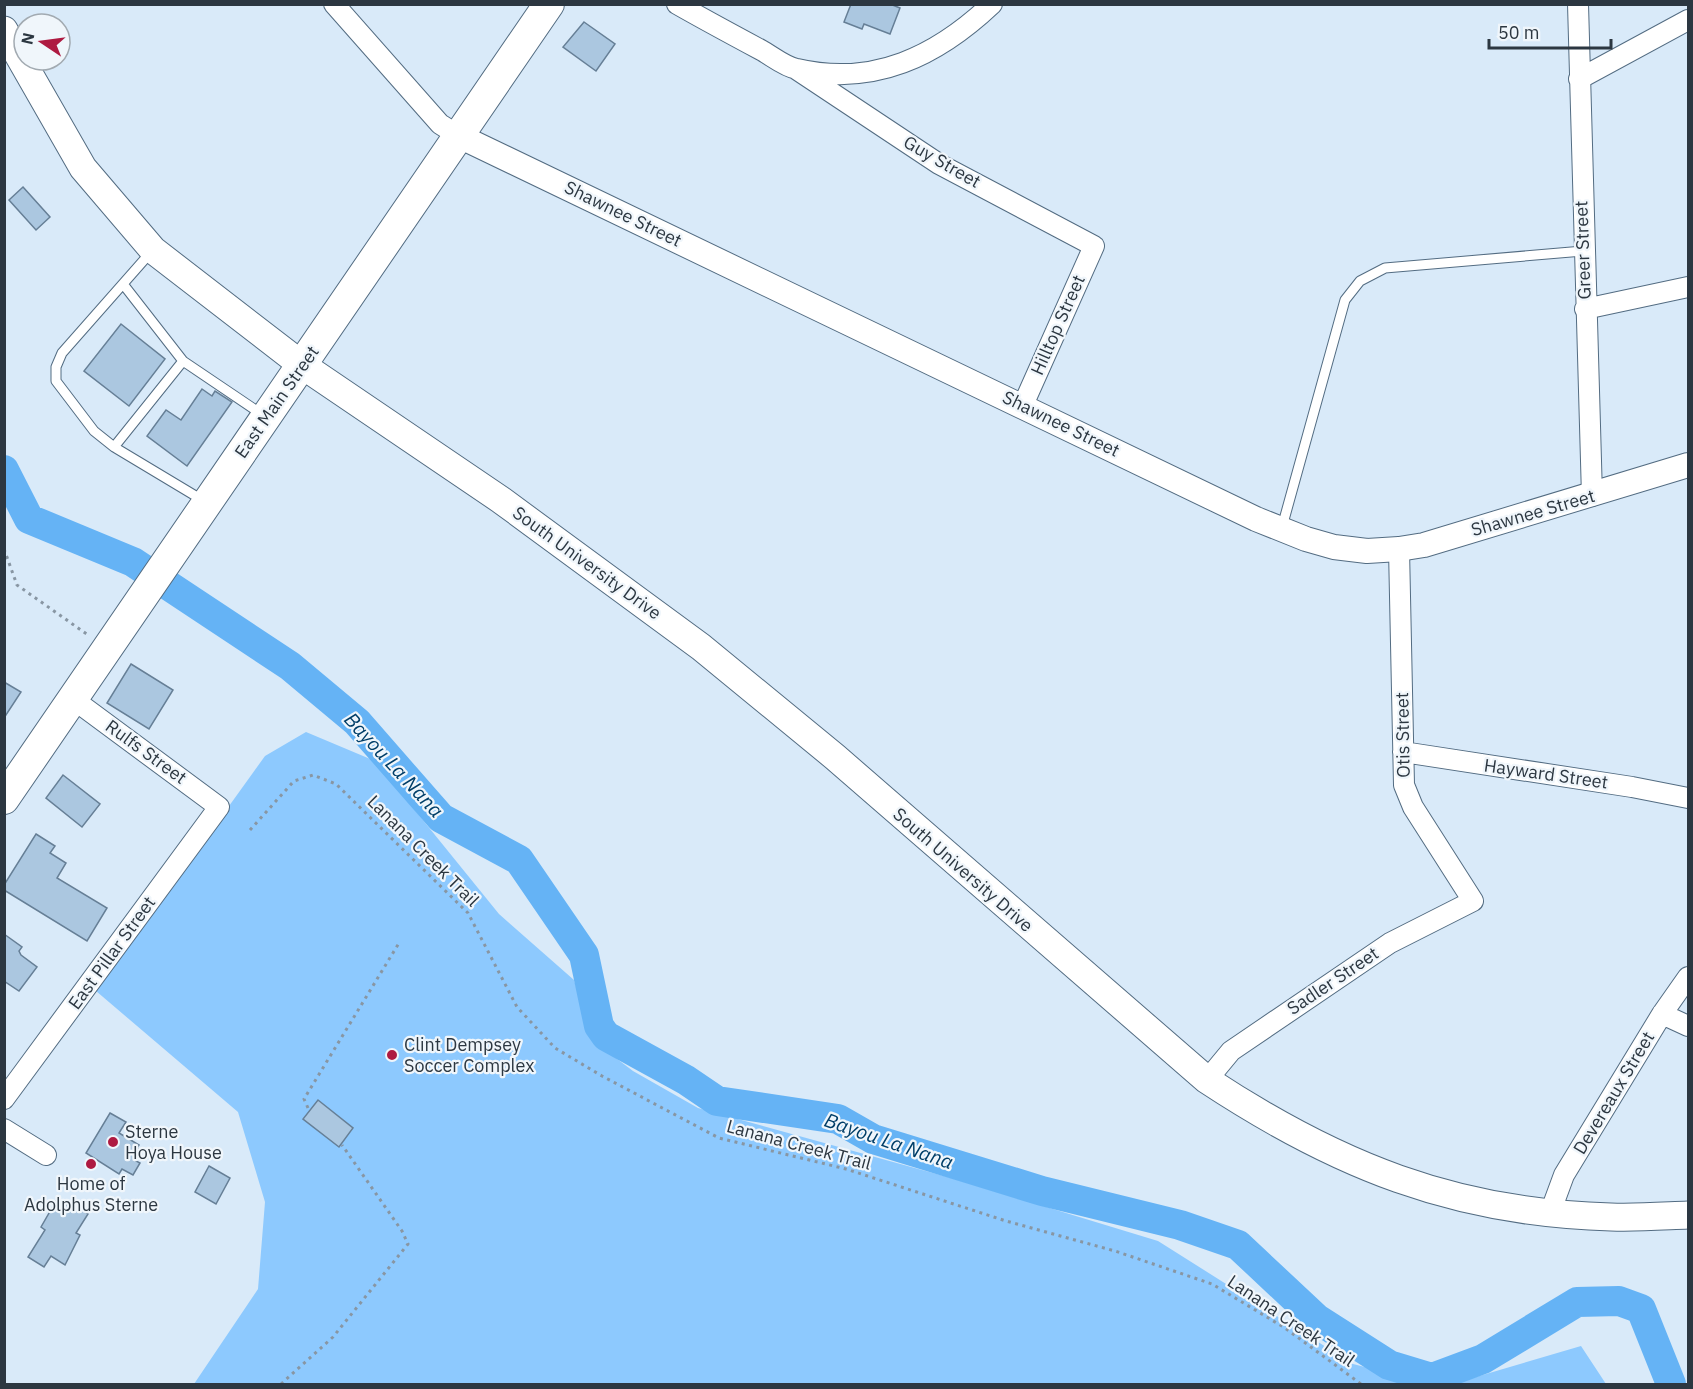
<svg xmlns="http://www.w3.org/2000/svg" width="1693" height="1389" font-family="'IBM Plex Sans',sans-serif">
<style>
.green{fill:#8dc9fe}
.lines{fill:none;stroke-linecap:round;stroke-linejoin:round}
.river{stroke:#65b3f5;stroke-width:30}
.building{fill:#abc7e0;stroke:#667f96;stroke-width:1.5}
.service-casing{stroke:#536c82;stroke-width:11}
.minor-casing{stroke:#536c82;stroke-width:22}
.tertiary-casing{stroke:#536c82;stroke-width:26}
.secondary-casing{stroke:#536c82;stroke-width:29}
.primary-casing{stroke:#536c82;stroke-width:32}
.path{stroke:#8896a3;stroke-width:3;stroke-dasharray:3 4.5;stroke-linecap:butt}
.service{stroke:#fff;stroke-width:9}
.minor{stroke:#fff;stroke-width:20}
.tertiary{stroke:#fff;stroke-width:24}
.secondary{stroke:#fff;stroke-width:27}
.primary{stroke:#fff;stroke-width:30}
.poi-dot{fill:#ae1a41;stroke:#f0f6fb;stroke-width:2}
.labels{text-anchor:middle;stroke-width:4.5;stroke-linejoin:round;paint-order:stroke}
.street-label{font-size:18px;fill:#2c3741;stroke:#f0f6fb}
.poi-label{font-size:18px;fill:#2c3741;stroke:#f0f6fb;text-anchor:start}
.water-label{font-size:20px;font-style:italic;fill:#003e68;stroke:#f0f6fb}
</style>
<rect width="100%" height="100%" fill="#d9eaf9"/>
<path class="green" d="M306 732 375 761 499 914 574 980 592 1040 633 1071 698 1108 951 1178 1158 1241 1353 1364 1432 1384H194L258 1289 265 1202 238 1112 96 991 265 756Z
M1581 1346 1606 1384H1452Z"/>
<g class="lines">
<path class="river" d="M4 470 29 519 133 562 290 666 357 722 441 818 519 860 584 955 599 1026 606 1036 686 1080 717 1101 838 1119 873 1139 1042 1191 1180 1225 1238 1245 1317 1319 1389 1365 1432 1378 1483 1359 1577 1302 1619 1301 1641 1309 1671 1384"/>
</g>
<path class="building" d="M851 4H890L900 8 890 34 864 24 862 29 844 22Z
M584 22 615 44 596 71 563 47Z
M23 187 50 217 36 230 9 200Z
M121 324 165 359 129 406 84 371Z
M202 389 212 396 215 391 232 402 187 466 147 436 166 410 181 420Z
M131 664 173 690 149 729 107 703Z
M4 682 21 692 4 718Z
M63 775 100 804 82 827 46 798Z
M36 834 55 846 50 853 66 863 57 878 107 908 87 941 4 890V885Z
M4 934 22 947 19 951 21 955 37 967 19 991 4 981Z
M318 1100 353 1128 339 1147 303 1119Z
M110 1113 126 1122 119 1133 139 1145 137 1148 141 1152 136 1161 140 1163 133 1175 122 1169 119 1174 86 1153Z
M209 1166 230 1178 216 1204 195 1192Z
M56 1201 74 1208 75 1205 88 1214 76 1233 80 1235 65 1265 51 1256 44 1267 28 1257 45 1230 41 1227Z"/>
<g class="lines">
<g class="service-casing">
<path id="service" d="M151 252 62 353 56 367V381L94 431 114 447 204 501
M183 361 263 415
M114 447 183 361 123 284
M1282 527 1345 300 1360 281 1385 268 1583 251"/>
</g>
<g class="minor-casing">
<path id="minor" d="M334 4 440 124 459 136
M677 4C705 20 733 35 761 50 772 56 785 67 797 69 874 87 937 56 992 4
M1578 4 1592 496
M796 69 939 164 1094 246 1023 405
M1579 79 1688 20
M1585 309 1688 287
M1403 752 1632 787 1688 798
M1662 1014 1688 1026
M1207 1080 1231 1051 1390 943 1473 901 1413 807 1404 785 1399 549
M4 1099 219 807 73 699
M4 1129 46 1155
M1550 1213 1564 1175 1662 1014 1688 977"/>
</g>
<g class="tertiary-casing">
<path id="tertiary" d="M459 136 1256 519 1306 539 1334 547 1367 551 1399 549 1424 545 1688 465"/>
</g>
<g class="secondary-casing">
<path id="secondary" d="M4 30 83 168 153 250 302 365 501 500 701 647 835 757 1207 1080C1336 1165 1454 1213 1611 1217 1637 1218 1663 1216 1688 1215"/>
</g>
<g class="primary-casing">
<path id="primary" d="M4 799 549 4"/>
</g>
<path class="path" d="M4 549 17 585 88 635
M250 830 294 781 313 775 336 784 468 913 517 1007 555 1048 602 1076 719 1138 846 1169 1006 1221 1115 1251 1212 1284 1285 1328 1361 1384
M308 1108 304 1099 399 943
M281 1384 333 1337 408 1244 402 1231 342 1145"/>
<use href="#service" class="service"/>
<use href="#minor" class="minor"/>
<use href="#tertiary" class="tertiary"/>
<use href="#secondary" class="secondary"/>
<use href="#primary" class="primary"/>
</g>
<g class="poi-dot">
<circle cx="392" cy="1055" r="6"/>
<circle cx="113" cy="1142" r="6"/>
<circle cx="91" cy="1164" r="6"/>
</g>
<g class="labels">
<g class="street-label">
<text transform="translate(942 162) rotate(30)" y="6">Guy Street</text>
<text transform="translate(623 214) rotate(26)" y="6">Shawnee Street</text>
<text transform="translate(1583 250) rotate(-92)" y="6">Greer Street</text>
<text transform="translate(1058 325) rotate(-66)" y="6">Hilltop Street</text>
<text transform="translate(277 402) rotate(-55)" y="6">East Main Street</text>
<text transform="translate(1061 424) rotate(26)" y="6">Shawnee Street</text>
<text transform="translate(1533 513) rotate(-16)" y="6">Shawnee Street</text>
<text transform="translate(587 563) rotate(36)" y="6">South University Drive</text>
<text transform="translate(1403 735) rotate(-91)" y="6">Otis Street</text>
<text transform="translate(146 752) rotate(36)" y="6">Rulfs Street</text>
<text transform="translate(1546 774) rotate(8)" y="6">Hayward Street</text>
<text transform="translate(423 851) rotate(45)" y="6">Lanana Creek Trail</text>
<text transform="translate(963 870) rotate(41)" y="6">South University Drive</text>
<text transform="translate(112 953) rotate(-54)" y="6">East Pillar Street</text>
<text transform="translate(1333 981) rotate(-34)" y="6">Sadler Street</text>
<text transform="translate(1614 1093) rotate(-59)" y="6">Devereaux Street</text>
<text transform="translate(799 1145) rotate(15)" y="6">Lanana Creek Trail</text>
<text transform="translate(1291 1321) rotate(34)" y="6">Lanana Creek Trail</text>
</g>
<g class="poi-label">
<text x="404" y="1051">Clint Dempsey<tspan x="404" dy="21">Soccer Complex</tspan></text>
<text x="125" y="1138">Sterne<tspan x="125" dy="21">Hoya House</tspan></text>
<text x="91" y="1190" text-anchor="middle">Home of<tspan x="91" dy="21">Adolphus Sterne</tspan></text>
</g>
<g class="water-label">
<text transform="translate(394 765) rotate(47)" y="7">Bayou La Nana</text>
<text transform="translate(889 1141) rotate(19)" y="7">Bayou La Nana</text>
</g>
</g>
<rect width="1693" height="1389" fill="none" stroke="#2c3741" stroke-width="12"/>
<g transform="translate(42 42) rotate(283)"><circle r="28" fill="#f0f6fb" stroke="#a2aab1" stroke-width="1.5"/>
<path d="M0-4.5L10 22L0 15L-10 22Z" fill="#ae1a41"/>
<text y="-9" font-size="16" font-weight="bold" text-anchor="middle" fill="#2c3741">N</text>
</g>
<path d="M1489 39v9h122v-9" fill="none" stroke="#2c3741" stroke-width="3"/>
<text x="1498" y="39" font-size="18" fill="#2c3741" stroke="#f0f6fb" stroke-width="4.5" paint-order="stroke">50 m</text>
</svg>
